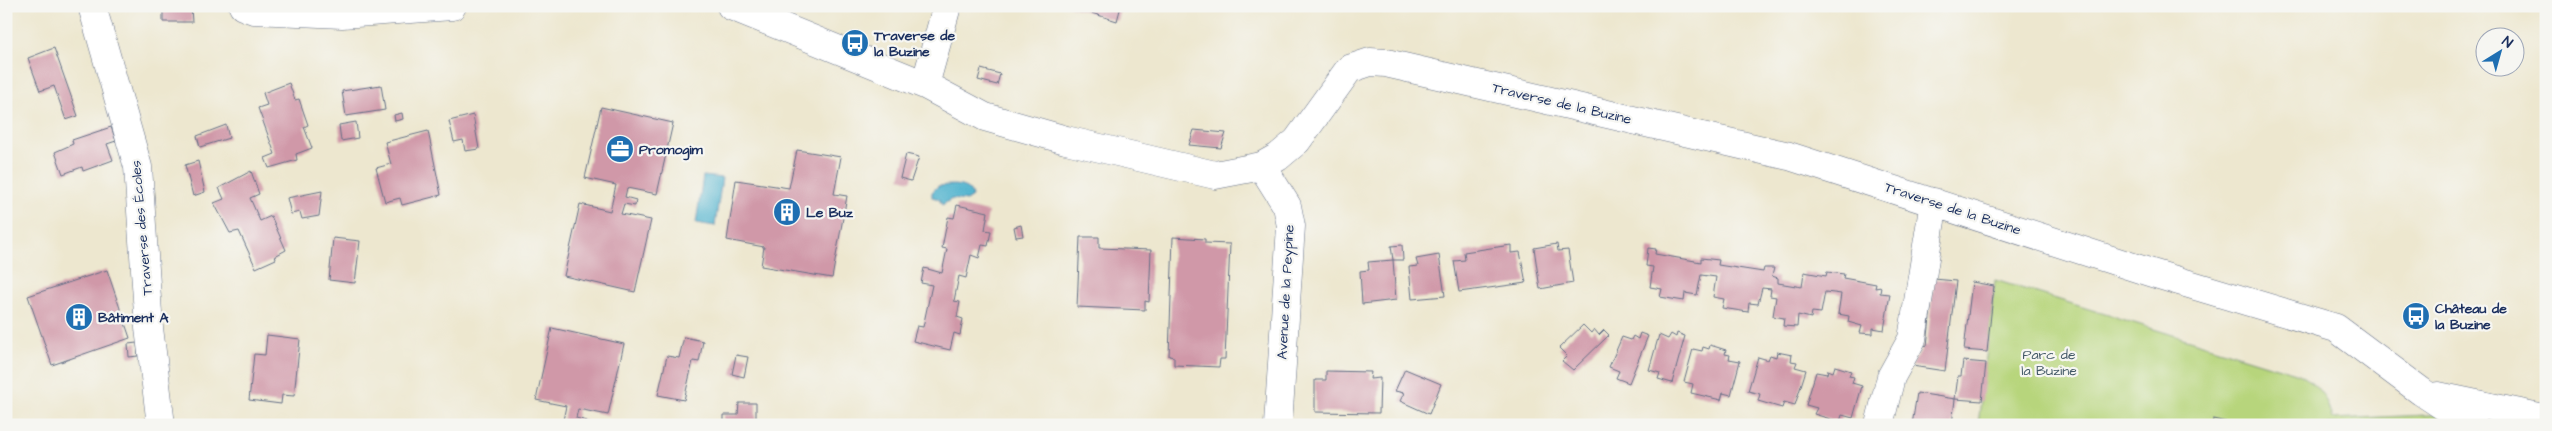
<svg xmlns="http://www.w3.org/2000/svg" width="2552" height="431" font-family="'Architects Daughter',sans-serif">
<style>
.green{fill:#b7d57c;stroke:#69826d}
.water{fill:#4fb2ce;stroke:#357096}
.building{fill:#d098a8}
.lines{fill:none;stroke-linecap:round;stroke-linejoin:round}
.minor-casing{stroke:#646f86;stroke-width:29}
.minor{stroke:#fff;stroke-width:28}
.labels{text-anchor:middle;stroke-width:4.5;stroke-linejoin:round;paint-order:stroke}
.poi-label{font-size:14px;font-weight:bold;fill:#1b2f5e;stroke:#f6f6f2;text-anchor:start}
.street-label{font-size:14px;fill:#1b2f5e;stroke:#f6f6f2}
.park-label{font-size:14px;fill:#425866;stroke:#f6f6f2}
</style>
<rect width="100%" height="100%" fill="#f6f6f2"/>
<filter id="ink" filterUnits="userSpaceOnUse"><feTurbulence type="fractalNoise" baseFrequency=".02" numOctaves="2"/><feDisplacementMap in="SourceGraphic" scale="10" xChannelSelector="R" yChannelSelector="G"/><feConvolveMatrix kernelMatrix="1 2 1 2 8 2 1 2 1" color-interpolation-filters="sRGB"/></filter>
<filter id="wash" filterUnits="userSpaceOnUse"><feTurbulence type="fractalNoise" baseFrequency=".0096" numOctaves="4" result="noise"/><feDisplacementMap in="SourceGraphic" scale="20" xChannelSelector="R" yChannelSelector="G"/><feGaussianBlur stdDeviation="1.12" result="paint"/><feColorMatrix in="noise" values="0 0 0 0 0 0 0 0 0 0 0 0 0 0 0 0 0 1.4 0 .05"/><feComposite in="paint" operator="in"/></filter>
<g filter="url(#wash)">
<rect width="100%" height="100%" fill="#ede7cf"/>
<path class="green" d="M1995 280 2299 374C2318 384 2327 398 2332 419L2451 414 2468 425H1978Z"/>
<path class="water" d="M703 176 722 178 715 226 696 223Z
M938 186C949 185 970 182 972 197L966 201 952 199 942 205 939 199 932 197V192Z"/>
<g id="blocks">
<path class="building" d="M1069 6H1121L1117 21Z
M163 8H191L192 22H163Z
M54 48 78 116 66 120 54 86 40 91 28 58Z
M981 69 1000 74 997 85 978 80Z
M289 83 295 100 299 99 308 125 304 127 312 148 296 154 297 160 269 168 265 158 275 154 258 108 267 105 263 93Z
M381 85 385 110 346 116 342 91Z
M601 107 673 123 657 194 627 188 625 197 636 200 635 206 624 204 621 214 651 220 635 292 564 276 580 204 610 211 616 185 585 178Z
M402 113 403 119 395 121 394 115Z
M473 115 479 149 465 151 463 140 454 142 449 121Z
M356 122 358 138 341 141 339 125Z
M226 125 229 138 200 147 197 136Z
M111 127 116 141 107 144 113 160 83 171 82 167 63 174 55 152 73 144 72 140Z
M1194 130 1226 133 1221 148 1189 145Z
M428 131 441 195 402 205 400 198 385 202 376 168 391 164 385 142Z
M797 150 841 157 834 194 847 196 832 278 761 266 764 247 727 240 736 180 789 188Z
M906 154 919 157 911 181 900 178Z
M198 161 205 192 193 196 185 165Z
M251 171 259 194 250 198 260 221 271 216 286 250 275 256 276 259 256 268 239 231 230 233 214 203 224 199 219 188Z
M322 191 319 216 302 219 300 212 291 214 287 198Z
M957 205 988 212 985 230 991 231 988 246 982 245 979 258 971 255 966 278 959 276 954 301 960 302 957 317 963 319 960 335 954 333 950 350 913 341 917 326 923 327 932 285 921 283 924 268 942 273 947 249 942 248 948 217 954 218Z
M1021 225 1023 236 1016 237 1014 227Z
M1080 237H1099V248L1151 250 1149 302 1145 301V310L1077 307Z
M1173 237 1205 239V243L1230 244 1225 359H1220L1219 367 1174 365V357L1169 356Z
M333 238 360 241 355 283 329 280Z
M1557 244 1558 251 1568 250 1573 283 1540 289 1534 248Z
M1402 245 1403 260H1393L1391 246Z
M1511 245V253L1520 252 1526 283 1459 292 1454 261 1465 260 1464 252Z
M1648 248 1656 249 1655 254 1701 262V258L1719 260 1718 265 1763 272 1764 268H1774L1772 276 1778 278V283L1802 287 1804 272 1826 276 1827 272 1844 274 1843 278 1876 284 1875 288 1881 287 1880 293 1890 294 1884 330 1873 328V334L1860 333 1862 326 1848 322 1849 316 1838 314 1841 294 1834 293 1825 292 1821 313 1812 312 1811 318 1798 315 1797 327 1783 326 1784 318 1773 316 1776 297 1770 296 1771 289 1762 288 1758 304 1749 303 1748 312 1722 308 1724 299 1713 297 1716 277 1701 275 1697 295 1685 293 1684 301 1660 297 1662 289 1650 287 1653 267 1646 266Z
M1439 255 1445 296 1412 299 1409 267 1418 266 1416 259Z
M1393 260 1396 300 1362 304 1360 271 1369 270 1368 262Z
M107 270 130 338 52 365 28 296Z
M1934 279 1956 281 1945 371 1912 366 1924 345 1927 346Z
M1972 282 1994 286 1987 352 1964 350Z
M1583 325 1591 333 1594 329 1599 335 1604 330 1609 335 1573 370 1562 361 1567 356 1559 348Z
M552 328 624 344 608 415 578 409 576 418 587 421V425H562L566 406 536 400Z
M1640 333 1648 336 1629 383 1616 378 1619 371 1609 367 1622 337 1631 340 1633 336 1638 339Z
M1677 333 1685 336 1672 383 1658 379 1660 373 1649 370 1659 335 1668 339 1671 334 1676 337Z
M267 335 300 339 294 396 282 395 281 404 249 400 254 354 265 355Z
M684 337 703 341 699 362 693 361 684 400 658 395 667 356 679 358Z
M137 343 138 356 129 357 128 344Z
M1710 345 1726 350 1725 354 1730 355 1729 359 1740 361 1731 395 1723 393 1721 400 1691 393 1693 384 1684 382 1693 349 1702 351 1703 347 1709 349Z
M1777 352 1792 355 1791 361 1797 362 1795 367 1806 370 1795 405 1784 402 1782 408 1758 401 1760 394 1748 391 1758 357 1768 360 1770 355 1776 357Z
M736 355 748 357 744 377 732 374Z
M1963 361 1986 363 1982 401 1955 399 1958 376H1961Z
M1835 366 1851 371 1849 376 1854 377 1852 383 1862 386 1853 418 1842 415 1840 422 1814 414 1817 408 1806 405 1816 372 1827 374 1828 370 1833 372Z
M1405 369 1441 384 1429 414 1400 401 1404 393 1395 391Z
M1326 371 1371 372 1370 379 1380 378 1379 413 1315 412V380H1326Z
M1917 393 1955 399 1952 425H1912Z
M739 403H756V425H724V415H738Z
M2213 419 2226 422V425H2212Z
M129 420 130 425H106V424Z"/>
</g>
</g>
<g filter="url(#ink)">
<use href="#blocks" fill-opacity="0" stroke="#646f86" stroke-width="1"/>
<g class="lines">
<g class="minor-casing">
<path id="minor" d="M92 6 138 167 149 328 161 425
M243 6 254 10 342 14 452 6
M731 6 925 85 985 117 1066 140 1215 175 1262 166 1278 157 1297 141 1349 69 1370 62 1386 63 1789 156 2152 273 2336 328 2422 392 2472 425
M925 85 947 6
M1262 166 1287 206 1291 226 1278 425
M2438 396 2539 417 2546 420
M1879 425 1891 377 1912 339 1934 202"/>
</g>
<use href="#minor" class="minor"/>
</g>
</g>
<defs>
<g id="bus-disc" transform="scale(1.4375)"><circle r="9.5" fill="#1f6fb2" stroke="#f6f6f2"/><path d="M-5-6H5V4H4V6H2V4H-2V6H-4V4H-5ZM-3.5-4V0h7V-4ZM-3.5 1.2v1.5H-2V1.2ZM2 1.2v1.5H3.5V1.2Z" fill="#fff"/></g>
<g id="office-disc" transform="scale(1.4375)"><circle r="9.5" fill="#1f6fb2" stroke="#f6f6f2"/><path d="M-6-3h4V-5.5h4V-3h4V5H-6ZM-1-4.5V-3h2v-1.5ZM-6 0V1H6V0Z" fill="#fff"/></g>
<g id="building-disc" transform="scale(1.4375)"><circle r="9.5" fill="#1f6fb2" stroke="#f6f6f2"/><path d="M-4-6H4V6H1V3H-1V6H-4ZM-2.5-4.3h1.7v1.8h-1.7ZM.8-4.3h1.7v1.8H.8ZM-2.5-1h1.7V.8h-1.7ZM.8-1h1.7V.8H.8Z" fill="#fff"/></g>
</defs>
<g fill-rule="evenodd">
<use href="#bus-disc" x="855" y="43"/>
<use href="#office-disc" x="620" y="149"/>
<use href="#building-disc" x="787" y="212"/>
<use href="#bus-disc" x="2416" y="316"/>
<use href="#building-disc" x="79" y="317"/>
</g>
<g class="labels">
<g class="poi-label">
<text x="874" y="40">Traverse de<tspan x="874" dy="16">la Buzine</tspan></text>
<text x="639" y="154">Promogim</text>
<text x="806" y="217">Le Buz</text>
<text x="2435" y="313">Château de<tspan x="2435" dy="16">la Buzine</tspan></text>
<text x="98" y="322">Bâtiment A</text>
</g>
<g class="street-label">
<text transform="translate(1562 103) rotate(13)" y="5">Traverse de la Buzine</text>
<text transform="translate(1953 208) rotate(18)" y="5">Traverse de la Buzine</text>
<text transform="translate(141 228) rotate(-95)" y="5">Traverse des Écoles</text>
<text transform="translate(1285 292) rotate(-87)" y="5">Avenue de la Peypine</text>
</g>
<g class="park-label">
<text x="2049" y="359">Parc de<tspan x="2049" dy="16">la Buzine</tspan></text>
</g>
</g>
<rect width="2552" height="431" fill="none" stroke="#f6f6f2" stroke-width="25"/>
<g transform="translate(2500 52) rotate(37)"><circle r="24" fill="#f6f6f2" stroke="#9ea6b7"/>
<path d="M0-4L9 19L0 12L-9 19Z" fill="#1f6fb2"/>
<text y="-8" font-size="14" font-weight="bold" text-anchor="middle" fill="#1b2f5e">N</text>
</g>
</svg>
